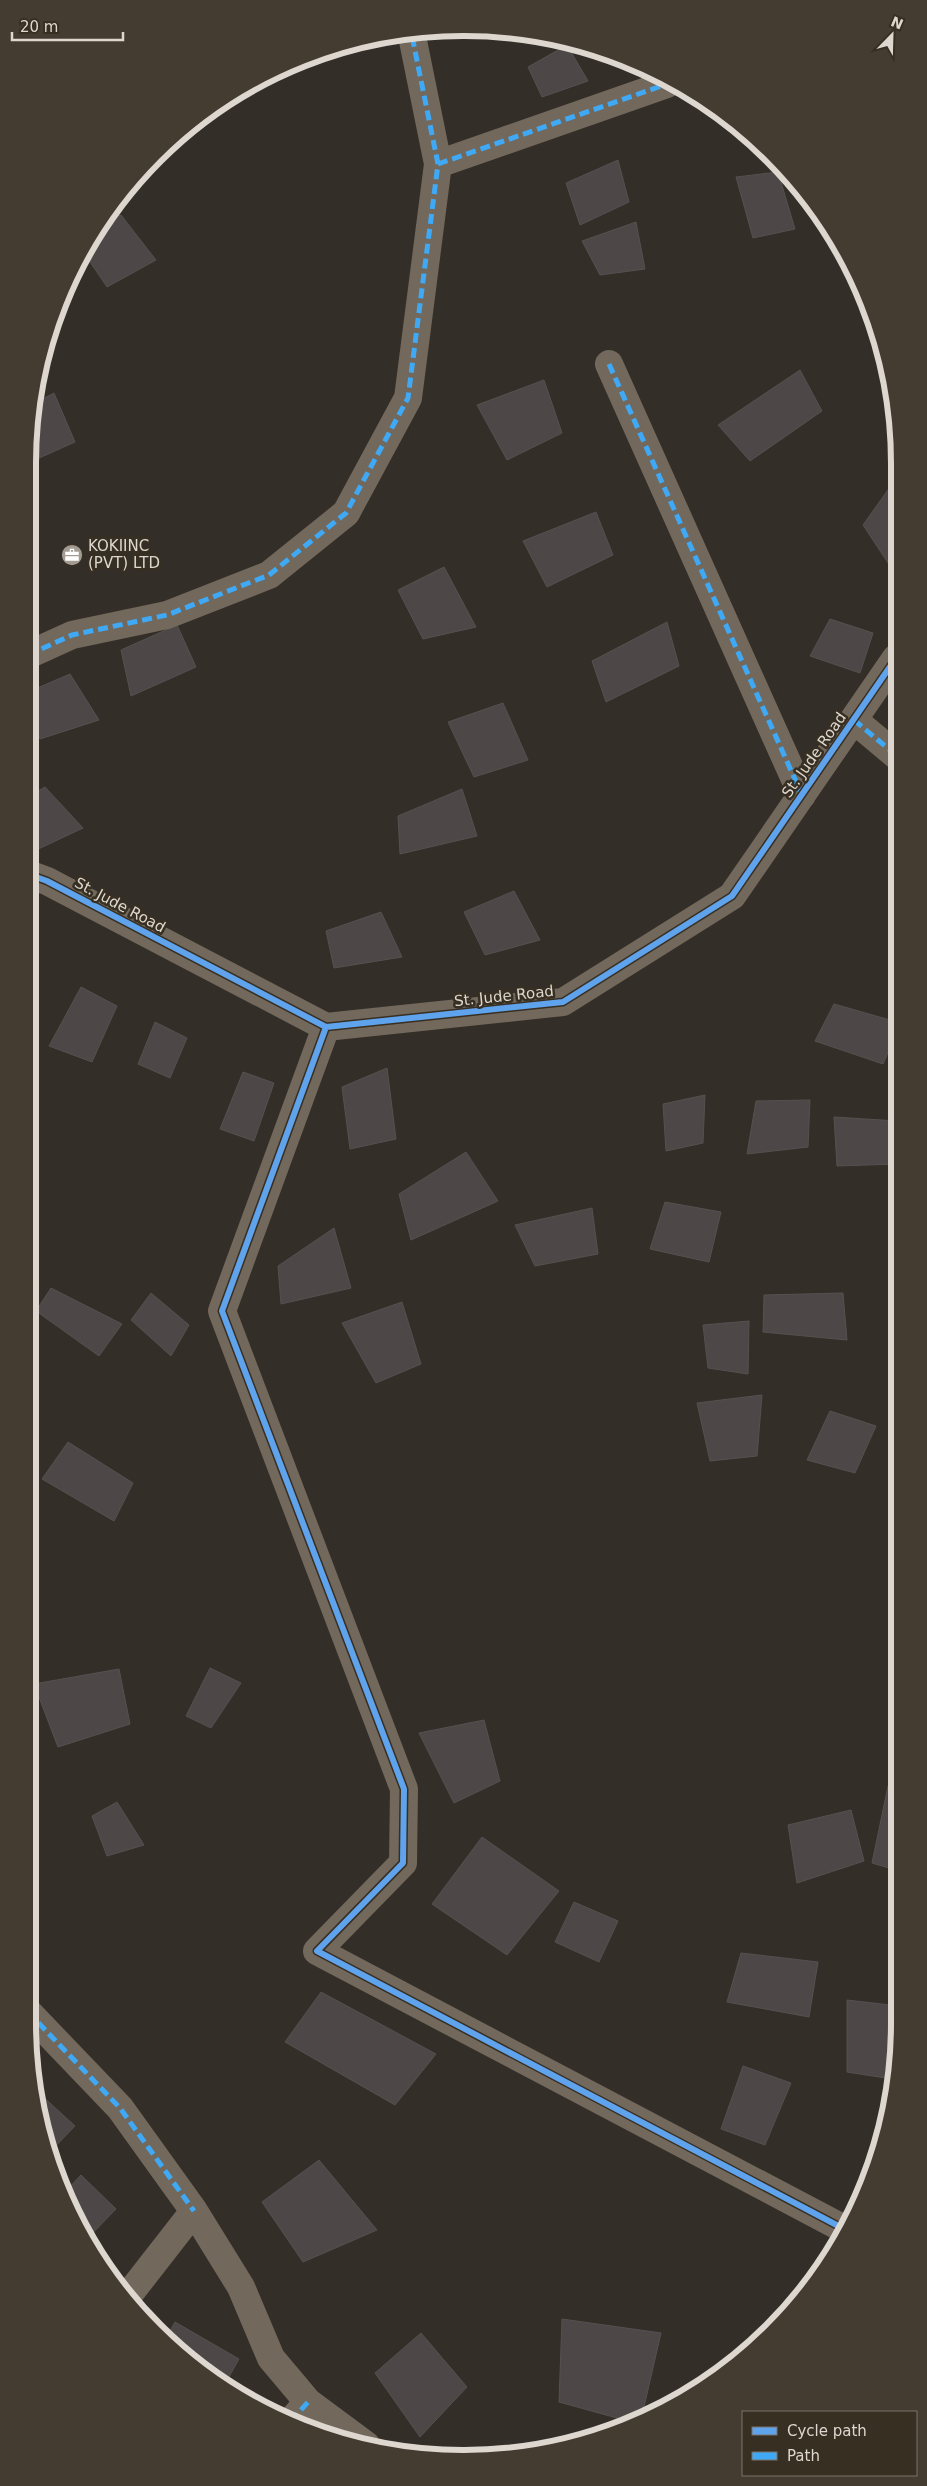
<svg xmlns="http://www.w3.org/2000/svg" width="927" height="2486" font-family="'DejaVu Sans',sans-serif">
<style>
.building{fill:#4d4847;stroke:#555150}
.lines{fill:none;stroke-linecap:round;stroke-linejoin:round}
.street{stroke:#72685c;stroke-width:28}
.quiet{stroke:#3fa9f5;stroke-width:5;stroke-dasharray:10 5;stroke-linecap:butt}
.cycleway-casing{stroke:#382f23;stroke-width:9}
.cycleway{stroke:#60a3ed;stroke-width:6}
.labels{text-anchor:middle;stroke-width:5;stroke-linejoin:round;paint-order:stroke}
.poi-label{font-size:15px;fill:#ddd7cf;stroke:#382f23;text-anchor:start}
.street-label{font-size:15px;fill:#ddd7cf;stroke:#382f23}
.rim{fill:none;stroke:#ddd7cf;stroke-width:6}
</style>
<rect width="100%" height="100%" fill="#332e28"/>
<path class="building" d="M567 45 588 81 542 97 528 67Z
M618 160 629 202 580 225 566 183Z
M778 172 795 229 753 238 736 177Z
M121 215 156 260 107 287 84 253 103 221Z
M636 222 645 269 600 275 582 241Z
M800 370 822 411 750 461 718 425Z
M544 380 562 433 507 460 477 405Z
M54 393 75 442 28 463 35 403Z
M890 487 896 494V575L863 525Z
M596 512 613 555 547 587 523 541Z
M444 567 476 627 423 639 398 590Z
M830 619 873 633 860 673 810 656Z
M667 622 679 666 606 702 592 661Z
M177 625 196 667 131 696 121 650Z
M70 674 99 720 40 739 28 700V692Z
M503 703 528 760 474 777 448 722Z
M45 787 83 828 32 852 28 846V797Z
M462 789 477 836 400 854 398 816Z
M514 891 540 940 485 955 464 912Z
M381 912 402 957 334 968 326 931Z
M81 987 117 1006 92 1062 49 1046Z
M834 1004 897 1022V1032L883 1064 815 1041Z
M155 1022 187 1038 170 1078 138 1064Z
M387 1068 396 1139 350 1149 342 1087Z
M243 1072 274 1083 254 1141 220 1129Z
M705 1095 703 1143 666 1151 663 1104Z
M810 1100 808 1147 747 1154 756 1101Z
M834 1117 897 1121V1164L837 1166Z
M466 1152 498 1201 411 1240 399 1194Z
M665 1202 721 1212 709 1262 650 1249Z
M592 1208 598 1254 535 1266 515 1225Z
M334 1228 351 1288 281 1304 278 1266Z
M51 1288 122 1324 99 1356 36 1311Z
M151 1293 189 1325 171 1356 131 1320Z
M843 1293 847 1340 763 1332 764 1295Z
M402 1302 421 1364 376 1383 342 1323Z
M749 1321 748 1374 708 1368 703 1325Z
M762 1395 757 1456 710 1461 697 1403Z
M830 1411 876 1426 855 1473 807 1460Z
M68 1442 133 1483 114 1521 42 1479Z
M210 1668 241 1683 211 1728 186 1716Z
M119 1669 130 1724 58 1747 34 1684Z
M484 1720 500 1781 454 1803 419 1733Z
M888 1786 899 1790V1871L872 1863Z
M117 1802 144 1845 107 1856 92 1816Z
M851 1810 864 1861 797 1883 788 1825Z
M482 1837 559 1891 507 1955 432 1904Z
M574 1902 618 1921 599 1962 555 1942Z
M741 1953 818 1962 809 2017 727 2002Z
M321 1992 436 2054 395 2105 285 2042Z
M847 2000 899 2006 892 2079 847 2072Z
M743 2066 791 2083 765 2145 721 2129Z
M39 2093 75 2126 49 2153Z
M319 2160 377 2230 303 2262 262 2202Z
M81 2175 116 2209 86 2240 64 2193Z
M562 2319 661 2333 641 2420 635 2423 559 2402Z
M175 2322 239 2359 225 2384 167 2336Z
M421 2333 467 2387 420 2437 375 2373Z"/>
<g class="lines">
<path class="street" d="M438 164 667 84
M609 364 802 795
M28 655 72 635 167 615 269 575 346 513 408 398 438 164 411 31
M854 720 897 756
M28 874 47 881 326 1027 563 1002 732 896 896 658
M326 1027 222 1311 404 1789 403 1863 317 1951 846 2230
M28 2012 120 2108 194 2211
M127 2297 194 2211 241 2287 271 2358 308 2402 366 2445
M291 2421 308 2402"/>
<path class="quiet" d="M438 164 667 84
M609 364 802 795
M28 655 72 635 167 615 269 575 346 513 408 398 438 164 411 31
M854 720 897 756
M28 2012 120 2108 194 2211
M291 2421 308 2402"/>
<g class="cycleway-casing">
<path id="cycleway" d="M28 874 47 881 326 1027 563 1002 732 896 896 658
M326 1027 222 1311 404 1789 403 1863 317 1951 846 2230"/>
</g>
<use href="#cycleway" class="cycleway"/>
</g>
<defs>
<g id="office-disc" transform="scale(1.125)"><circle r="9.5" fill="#a29c95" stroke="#382f23"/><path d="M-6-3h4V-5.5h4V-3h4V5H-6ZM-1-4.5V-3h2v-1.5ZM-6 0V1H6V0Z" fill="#fff"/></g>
</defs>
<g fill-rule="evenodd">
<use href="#office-disc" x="72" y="555"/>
</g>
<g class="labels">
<g class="poi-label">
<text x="88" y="551">KOKIINC<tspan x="88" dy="17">(PVT) LTD</tspan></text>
</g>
<g class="street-label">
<text transform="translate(814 755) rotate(-55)" y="5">St. Jude Road</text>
<text transform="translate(120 905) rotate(28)" y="5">St. Jude Road</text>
<text transform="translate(504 996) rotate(-6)" y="5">St. Jude Road</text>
</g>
</g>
<path d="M0 0H927V2486H0ZM463 36H464A427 427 0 0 1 891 463V2023A427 427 0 0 1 464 2450H463A427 427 0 0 1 36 2023V463A427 427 0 0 1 463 36Z" fill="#453c31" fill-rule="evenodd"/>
<path class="rim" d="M463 36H464A427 427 0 0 1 891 463V2023A427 427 0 0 1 464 2450H463A427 427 0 0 1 36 2023V463A427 427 0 0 1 463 36Z"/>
<rect x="742" y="2411" width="175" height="65" fill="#382f23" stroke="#7a7268"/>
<rect x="752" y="2427" width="25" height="8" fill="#60a3ed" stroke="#7a7268"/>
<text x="787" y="2436" font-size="15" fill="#ddd7cf">Cycle path</text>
<rect x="752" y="2452" width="25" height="8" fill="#3fa9f5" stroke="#7a7268"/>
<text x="787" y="2461" font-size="15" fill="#ddd7cf">Path</text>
<g transform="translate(892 35) rotate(23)" stroke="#382f23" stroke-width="4" paint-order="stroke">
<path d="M0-4L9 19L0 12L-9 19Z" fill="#ddd7cf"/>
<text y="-8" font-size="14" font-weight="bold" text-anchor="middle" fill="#ddd7cf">N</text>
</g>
<path d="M12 32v8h111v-8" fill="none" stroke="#ddd7cf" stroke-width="2.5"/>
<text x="20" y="32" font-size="15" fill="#ddd7cf" stroke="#382f23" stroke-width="4" paint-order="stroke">20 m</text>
</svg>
